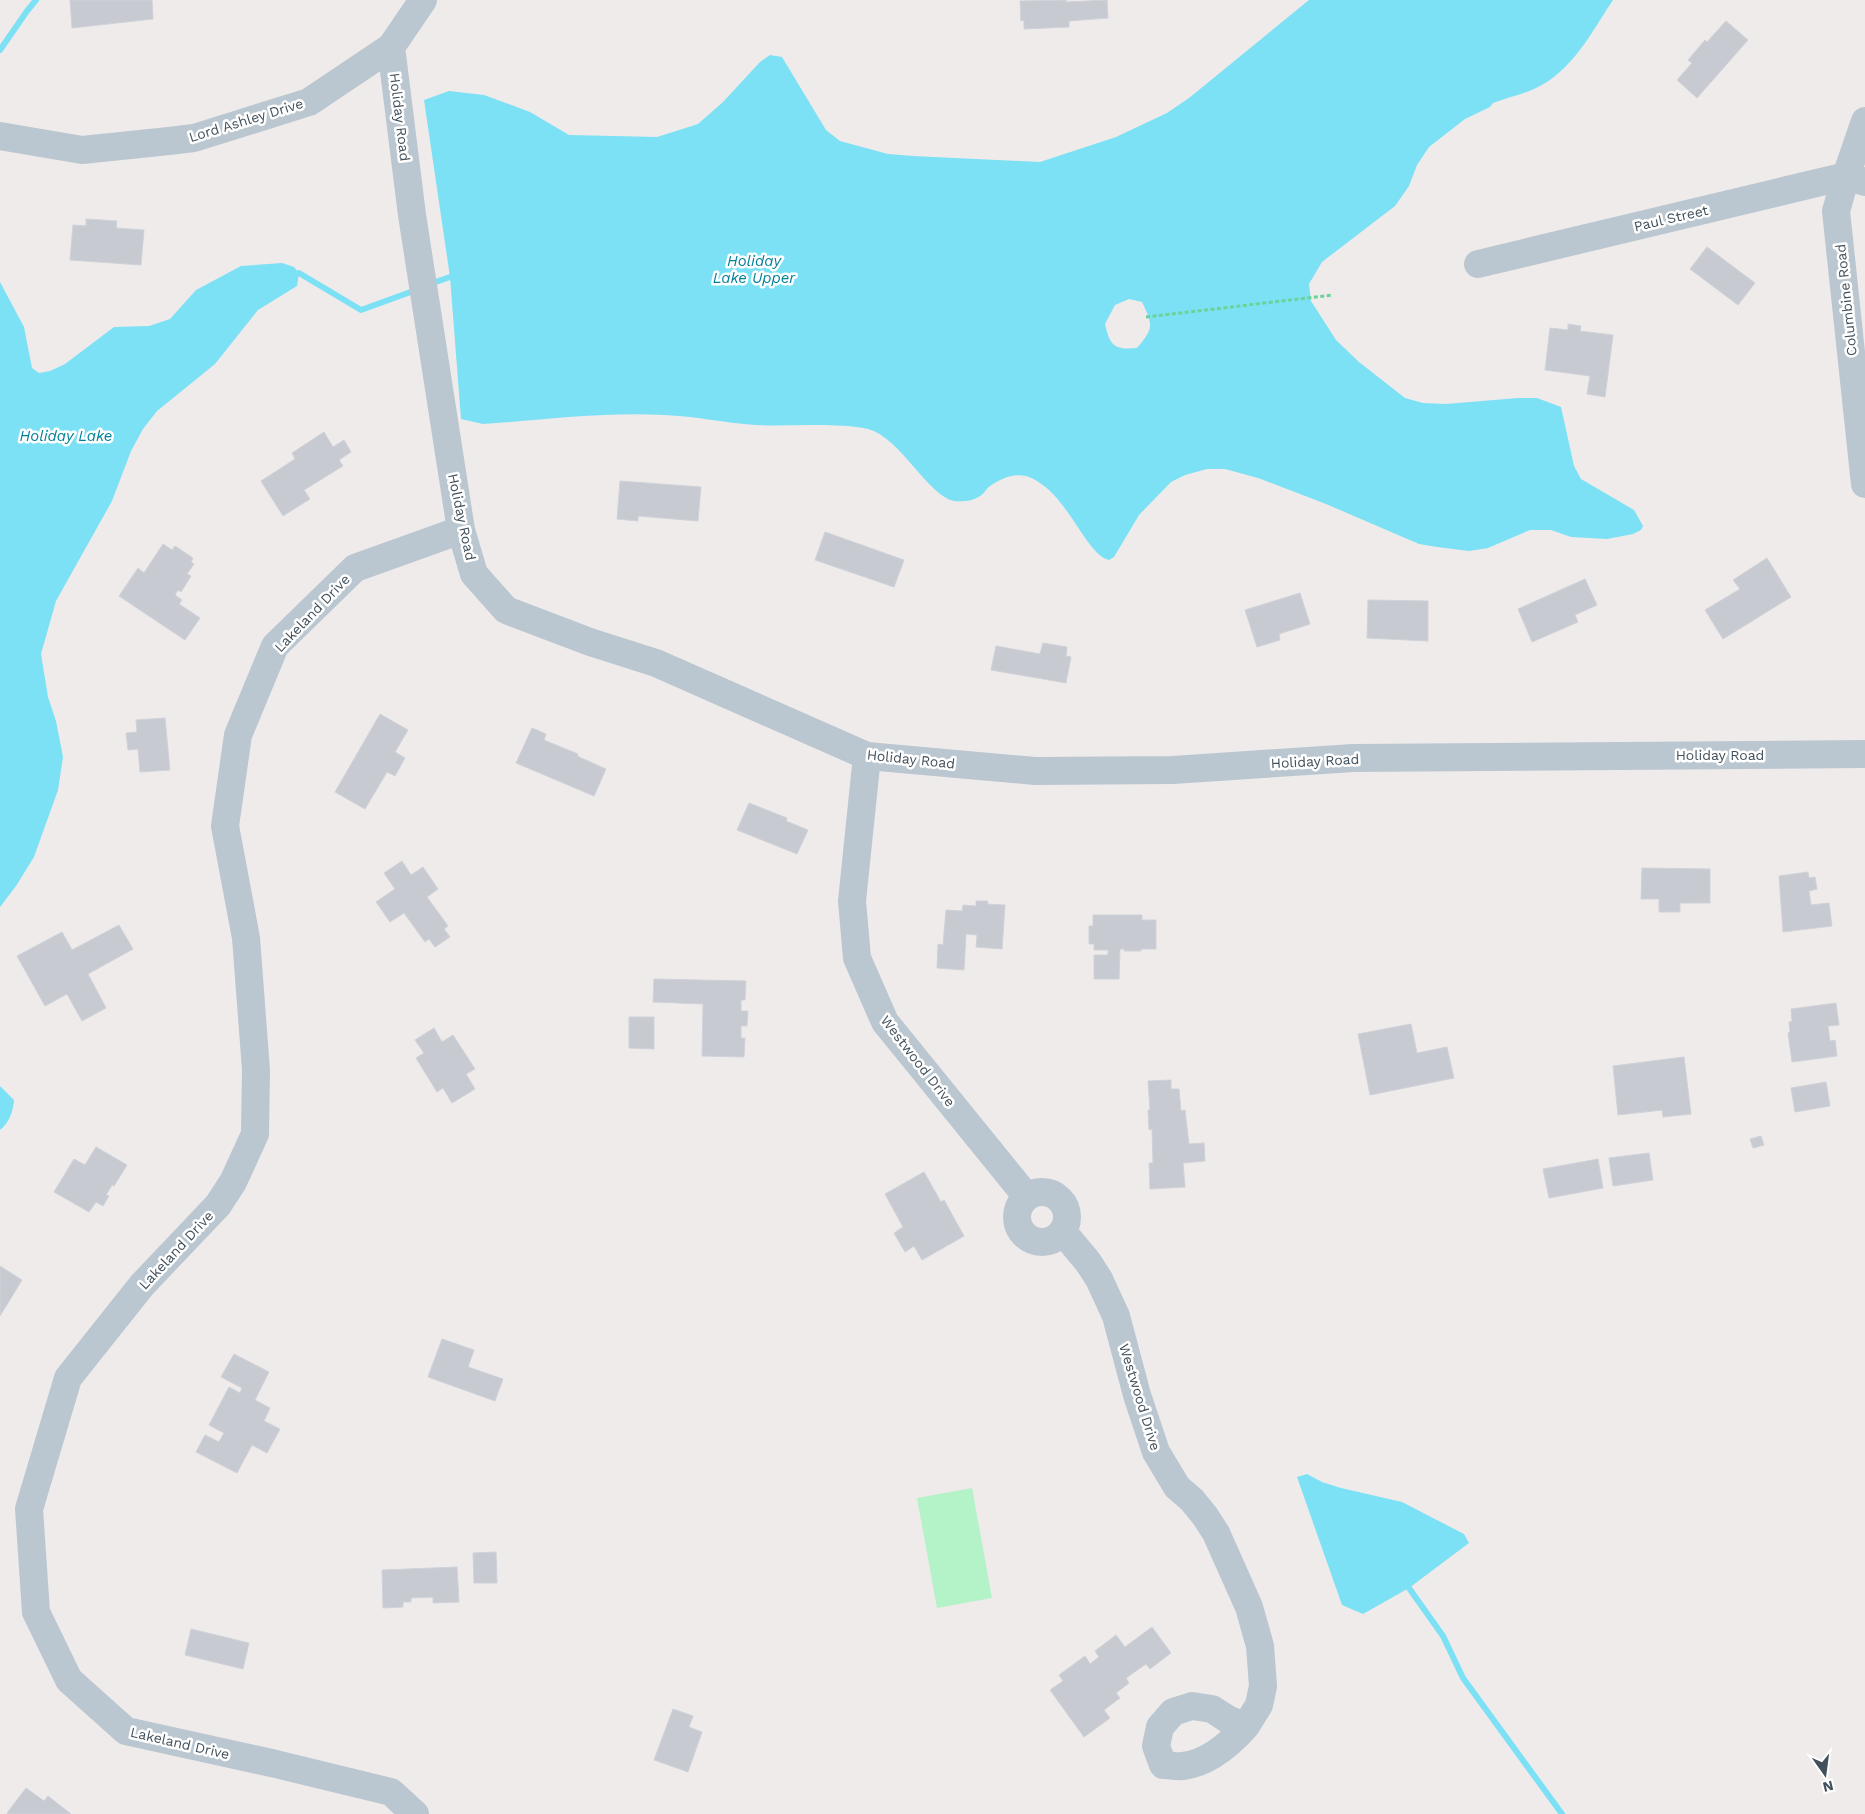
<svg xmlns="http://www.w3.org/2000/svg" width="1865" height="1814" font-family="'Work Sans',sans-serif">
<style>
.green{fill:#b4f2c8}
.water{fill:#7ce1f4;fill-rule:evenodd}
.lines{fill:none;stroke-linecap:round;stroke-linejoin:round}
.stream{stroke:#7ce1f4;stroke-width:6}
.building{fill:#c7cbd1;stroke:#cfd2d8}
.path{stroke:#69d399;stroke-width:3;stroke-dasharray:4 2.5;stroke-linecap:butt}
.minor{stroke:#bac7d0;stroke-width:28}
.labels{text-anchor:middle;stroke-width:5;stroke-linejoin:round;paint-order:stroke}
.street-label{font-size:14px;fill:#42505b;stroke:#fff}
.water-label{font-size:15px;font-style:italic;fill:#038198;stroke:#fff}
</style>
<rect width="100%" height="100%" fill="#efebeb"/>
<path class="green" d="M972 1488 992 1598 937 1608 917 1498Z"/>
<path class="water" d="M1309 0H1613C1591 33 1572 72 1534 89 1521 95 1506 98 1493 103L1490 107 1465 119 1429 147 1417 165 1409 186 1395 206 1322 262 1309 284 1311 301 1336 340 1359 362 1405 398 1423 403 1446 404 1518 398H1537L1561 407 1574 466 1581 479 1634 510 1643 526 1641 530 1633 534 1607 539 1571 537 1551 530H1530L1488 548 1469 551 1437 547 1419 544 1326 504 1258 478 1225 469H1207L1185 475 1171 482 1139 515 1114 557 1109 560C1084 554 1067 489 1026 476 1013 473 1000 479 990 486 986 489 984 494 980 496 973 501 962 502 954 501 928 496 900 437 868 429 834 422 790 427 755 425 725 423 695 416 664 415 604 412 543 420 483 424L461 419 450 277 424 100 449 91 484 95 530 112 569 135 657 137 698 124 723 102 760 62 770 55 782 57 826 130 840 141 888 154 913 156 1040 162 1116 137 1167 113 1189 98ZM1129 299 1142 302C1153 325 1154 328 1137 348 1114 350 1110 346 1105 324L1115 305Z
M282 263 294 267 299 273 297 286 258 310 215 364 157 411 143 429 131 451 112 501 56 601 41 654 48 697 56 721 63 757 58 790 34 857 16 886 0 907V282L24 327 32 368 39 373 50 371 65 364 114 327 149 326 170 319 196 290 241 266Z
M0 1086 14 1100C13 1112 9 1123 0 1130Z
M1307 1474 1322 1482 1341 1488 1402 1502 1464 1534 1469 1543 1409 1588 1363 1614 1342 1605 1297 1477Z"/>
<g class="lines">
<path class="stream" d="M0 50 27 11 36 0
M293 276 299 273 361 310 416 290
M430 284 450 277 458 279
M1404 1581 1443 1636 1463 1678 1562 1814"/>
</g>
<path class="building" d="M70 0H152L153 19 72 28Z
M1066 0V2L1107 0 1108 18 1069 21V27L1024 29V20L1021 21 1020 1Z
M1726 21 1748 40 1697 98 1677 80 1692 63 1688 60 1705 40 1707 42Z
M86 219 117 221 116 228 144 230 141 265 70 260 73 225 86 226Z
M1707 247 1755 283 1738 305 1690 269Z
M1568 324 1581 326 1580 331 1613 335 1605 397 1587 394 1590 376 1545 370 1550 328 1568 330Z
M324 432 333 447 344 440 351 452 339 460 343 466 304 490 310 499 283 516 261 481 295 459 292 453Z
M620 481 701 487 698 521 638 516V521L617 519Z
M825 532 904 560 894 587 815 560Z
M163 544 172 550 175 546 193 558 191 562 194 564 187 574 191 576 181 592 178 590 175 595 182 600 179 604 200 618 185 640 119 596 138 568 144 573Z
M1767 558 1791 597 1723 639 1705 610 1740 589 1733 580Z
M1585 579 1597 605 1575 615 1578 622 1532 642 1518 609Z
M1300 593 1310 624 1279 634 1280 640 1257 647 1245 610Z
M1368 600 1428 601V641L1367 638Z
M1043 643 1067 647 1066 656 1071 657 1066 683 991 670 996 646 1040 654Z
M380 714 408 730 395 752 405 758 395 776 387 772 365 809 335 792Z
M165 718 170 770 140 772 138 749 128 750 126 733 137 732 136 720Z
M532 728 546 734 544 740 578 754 577 756 606 769 594 796 516 763Z
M749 803 787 818 786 821 808 830 797 854 737 830Z
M402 861 411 875 423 867 438 889 427 897 448 926 444 929 450 937 435 947 429 939 425 942 404 913 390 922 376 902 395 889 384 873Z
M1642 868 1710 869V903H1680V912H1659V899H1641Z
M1808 872 1809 878 1815 877 1817 889 1809 891 1811 905 1829 903 1832 926 1783 932 1779 876Z
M976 901H988L987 904 1005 905 1002 949 976 947 977 935 966 934 964 970 937 968 938 944 943 945 946 910 962 911 963 905 976 906Z
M1093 915H1142V920H1156V949H1141V951H1124V949H1120L1119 979H1094V955H1108V950H1094V944H1089V926H1093Z
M119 925 133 949 88 974 106 1008 82 1021 67 994 45 1006 17 956 62 932 72 950Z
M654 979 746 981 745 1000H741V1011H748L747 1026H741V1038H745L744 1057 702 1056 703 1004 653 1002Z
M1836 1003 1839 1025 1828 1026 1830 1041 1835 1040 1837 1056 1792 1062 1788 1033 1790 1032 1789 1022 1792 1021 1791 1009Z
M629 1017H654V1049L629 1048Z
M1411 1024 1417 1053 1447 1047 1454 1078 1370 1095 1358 1034Z
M434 1028 442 1042 453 1035 475 1069 466 1074 475 1089 452 1103 443 1088 437 1092 416 1058 424 1053 415 1040Z
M1684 1057 1691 1114 1663 1117 1662 1110 1618 1115 1613 1066Z
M1171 1080V1089H1179L1181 1111 1185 1110 1189 1144 1204 1143 1205 1161 1183 1163 1185 1187 1150 1189 1149 1163H1153L1152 1129 1149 1130 1148 1110H1150L1148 1081Z
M1826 1082 1830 1106 1795 1112 1791 1088Z
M1761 1136 1764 1145 1753 1148 1750 1139Z
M96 1147 127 1165 114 1186 112 1185 106 1195 109 1196 103 1206 96 1202 89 1212 54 1192 74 1159 85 1165Z
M1649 1153 1653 1180 1613 1186 1609 1158Z
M1598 1159 1603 1188 1549 1198 1543 1169Z
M924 1172 941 1202 944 1200 964 1236 922 1260 914 1246 905 1252 894 1233 903 1227 885 1194Z
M0 1266 22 1280 0 1316Z
M442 1339 474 1350 468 1367 503 1379 495 1401 428 1377Z
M234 1354 269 1372 255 1400 270 1408 264 1421 280 1429 267 1453 252 1445 237 1473 196 1452 205 1435 219 1442 224 1433 209 1425 229 1387 240 1393 242 1388 221 1377Z
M496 1552 497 1583H474L473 1553Z
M457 1567 459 1602 433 1603V1597L411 1598V1602H403V1607L383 1608 382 1570Z
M1152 1627 1171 1653 1150 1669 1146 1664 1126 1678 1129 1683 1116 1693 1120 1698 1104 1710 1110 1718 1084 1737 1050 1690 1063 1681 1059 1675 1085 1656 1090 1664 1099 1657 1095 1651 1116 1635 1125 1647Z
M191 1629 249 1643 243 1669 185 1655Z
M673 1709 693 1716 689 1727 702 1732 688 1772 654 1760Z
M26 1788 44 1801 48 1796 71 1814H8L7 1813Z"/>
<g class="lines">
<path class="path" d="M1146 317 1333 295"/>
<path class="minor" d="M391 47 412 215 461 530 474 574 506 610 590 642 656 663 867 756 1035 771 1173 770 1353 758 1865 754
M1865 121 1846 176 1836 211 1865 484
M0 136 82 150 169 141 194 138 309 102 391 47 423 0
M1478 264 1846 176 1865 182
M867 756 852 901 857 958 885 1022 1027 1197
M1017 1217a25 25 0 1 1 50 0a25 25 0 1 1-50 0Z
M1063 1232 1088 1262 1099 1279 1116 1316 1137 1395 1156 1452 1177 1487 1192 1500 1205 1516 1216 1533 1249 1607 1260 1646 1263 1686 1259 1705 1246 1726
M1192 1706 1212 1709 1229 1720 1246 1726C1230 1744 1208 1763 1183 1766 1177 1767 1170 1765 1163 1765L1156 1746 1160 1727 1173 1712Z
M415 1814 391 1792 276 1764 126 1731 69 1680 36 1612 29 1509 68 1378 142 1285 218 1205 233 1182 255 1134 256 1070 246 938 225 826 238 735 275 646 355 568 461 530"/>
</g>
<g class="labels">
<g class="street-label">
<text transform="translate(400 117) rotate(83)" y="5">Holiday Road</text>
<text transform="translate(246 120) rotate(-17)" y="5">Lord Ashley Drive</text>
<text transform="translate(1671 218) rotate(-13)" y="5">Paul Street</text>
<text transform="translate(1846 300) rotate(-96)" y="5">Columbine Road</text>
<text transform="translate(462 517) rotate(78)" y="5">Holiday Road</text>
<text transform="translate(312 613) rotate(-46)" y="5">Lakeland Drive</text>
<text x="1720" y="760">Holiday Road</text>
<text transform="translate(911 759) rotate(6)" y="5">Holiday Road</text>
<text transform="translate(1315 761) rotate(-3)" y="5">Holiday Road</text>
<text transform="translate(918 1061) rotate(52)" y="5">Westwood Drive</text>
<text transform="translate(176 1250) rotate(-47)" y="5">Lakeland Drive</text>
<text transform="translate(1140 1397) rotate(73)" y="5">Westwood Drive</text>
<text transform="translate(180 1743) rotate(13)" y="5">Lakeland Drive</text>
</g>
<g class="water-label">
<text x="754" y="266">Holiday<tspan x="754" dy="17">Lake Upper</tspan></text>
<text x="66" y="441">Holiday Lake</text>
</g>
</g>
<g transform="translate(1825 1774) rotate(166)" stroke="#ffffff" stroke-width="4" paint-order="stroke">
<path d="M0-4L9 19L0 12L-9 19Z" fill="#42505b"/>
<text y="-8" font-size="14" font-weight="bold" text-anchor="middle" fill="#42505b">N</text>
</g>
</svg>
